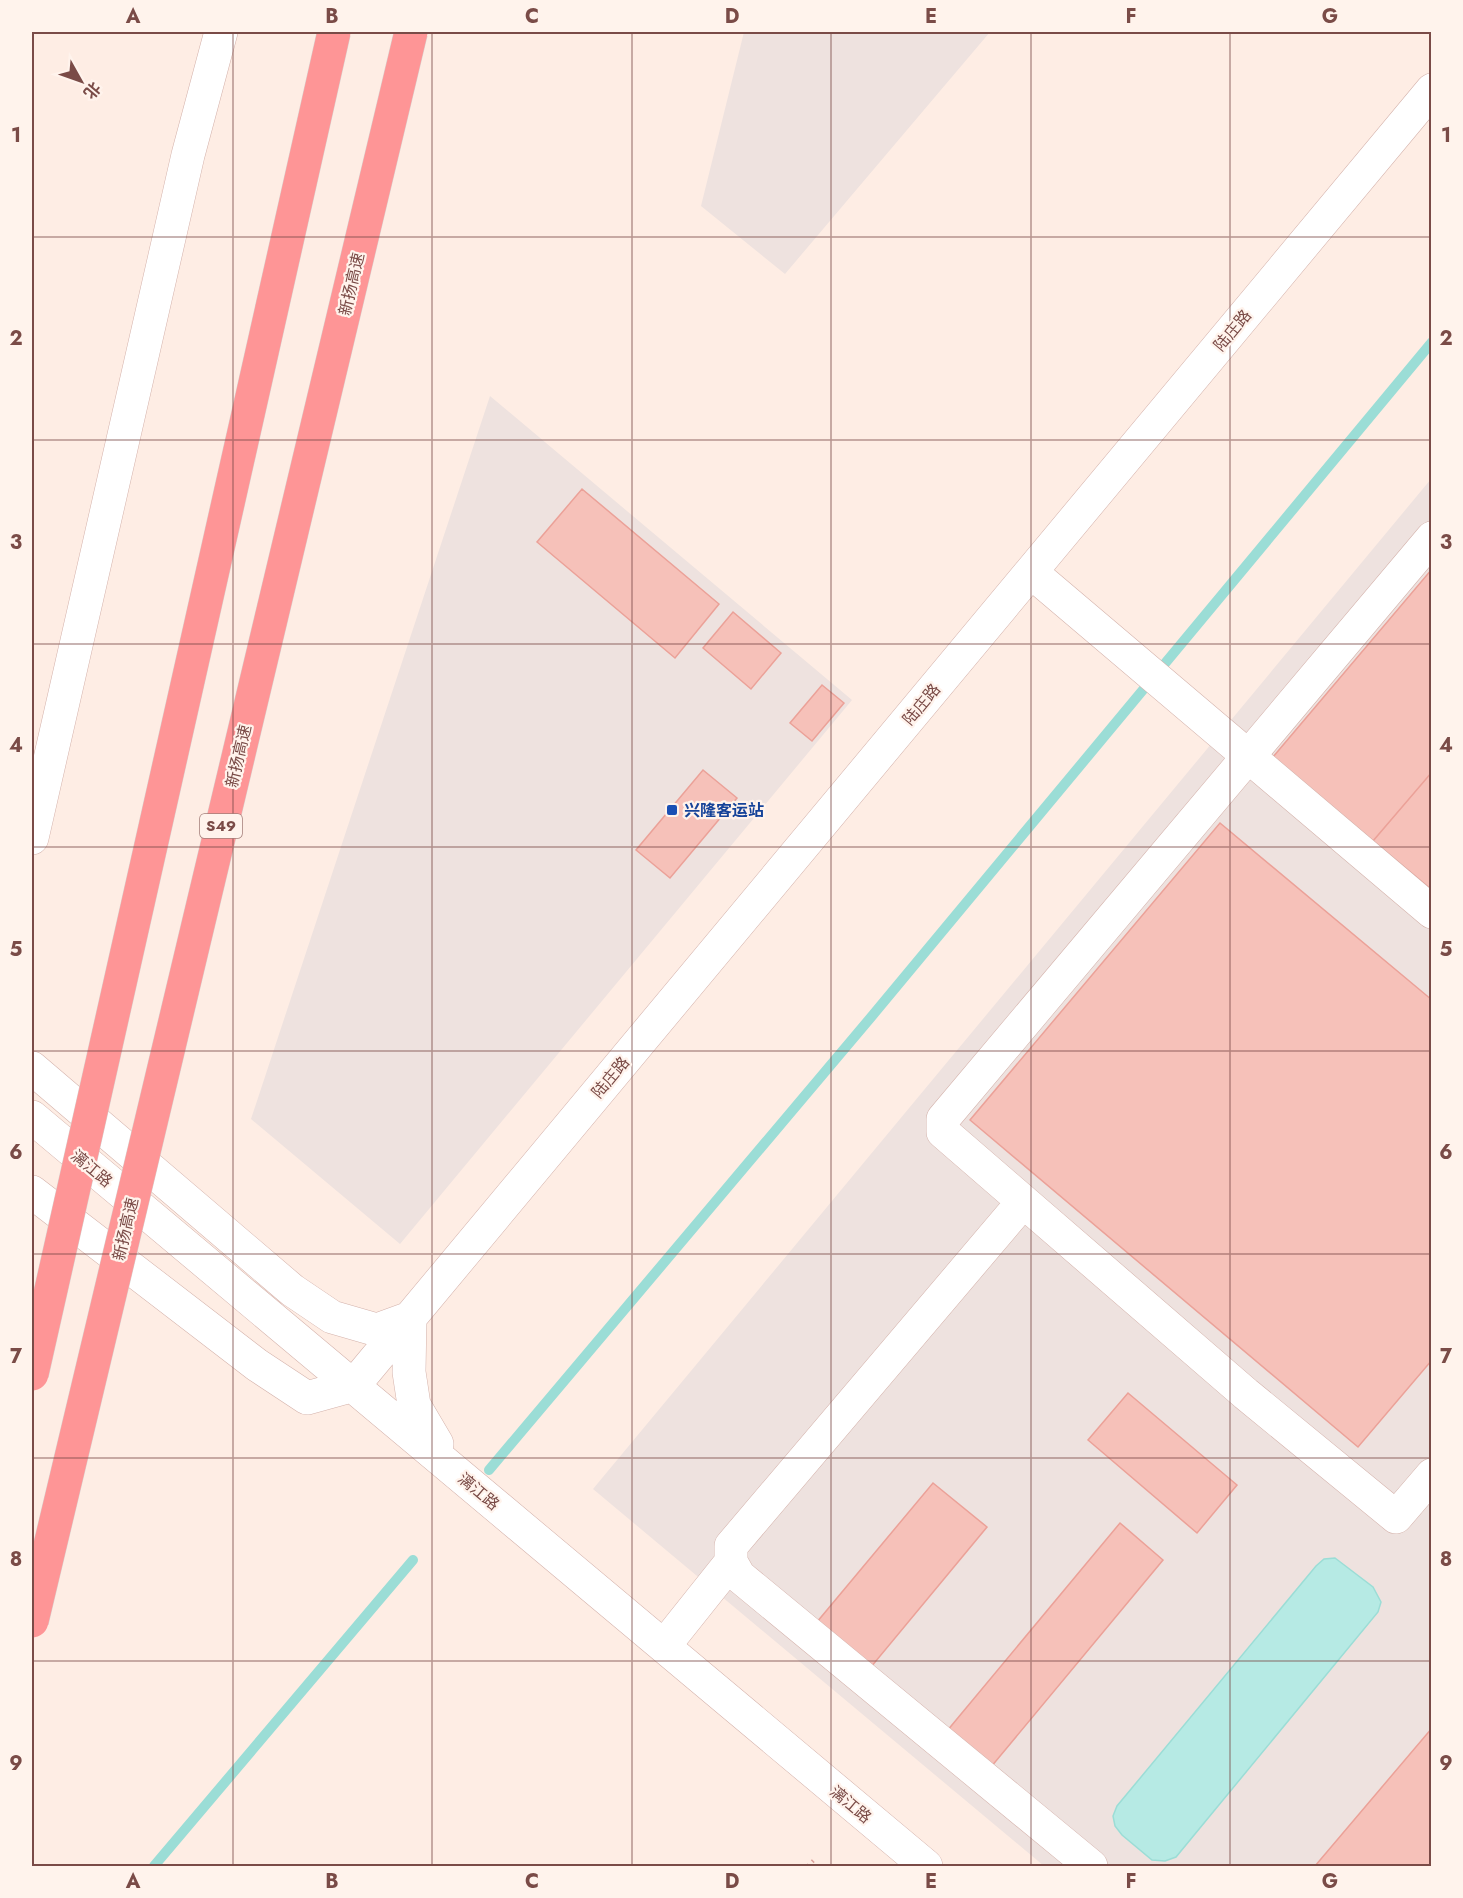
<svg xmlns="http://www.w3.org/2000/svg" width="1463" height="1898" font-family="Jost,'Noto Sans SC',sans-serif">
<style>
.industrial{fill:#eee2df}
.water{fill:#b6eae4;stroke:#9bddd6;stroke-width:1.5}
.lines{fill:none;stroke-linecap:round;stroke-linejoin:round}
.stream{stroke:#9bddd6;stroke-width:10}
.building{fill:#f6c1b9;stroke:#eba198;stroke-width:1.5}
.minor-casing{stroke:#d4b2ab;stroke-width:34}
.path{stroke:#dca39c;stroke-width:4;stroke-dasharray:1.5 4.5;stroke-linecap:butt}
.minor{stroke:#fff;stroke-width:33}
.highway-bridge-casing{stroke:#dacdcb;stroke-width:34;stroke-linecap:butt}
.highway-bridge{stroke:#fe9596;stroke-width:33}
.grid{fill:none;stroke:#7a4b47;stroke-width:1.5;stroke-opacity:0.55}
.transit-dot{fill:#1a4fb4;stroke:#fff3ec;stroke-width:2}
.labels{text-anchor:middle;stroke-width:4.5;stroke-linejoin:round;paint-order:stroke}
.shield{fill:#fff3ec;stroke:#a27d78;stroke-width:1.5}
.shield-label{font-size:15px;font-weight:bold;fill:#7a4b47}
.street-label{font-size:16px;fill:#7a4b47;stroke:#fff3ec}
.transit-label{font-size:16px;font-weight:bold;fill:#164399;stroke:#fff3ec;text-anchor:start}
.neatline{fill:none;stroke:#7a4b47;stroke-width:2}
.grid-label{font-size:20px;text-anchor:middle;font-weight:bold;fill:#7a4b47}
</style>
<rect width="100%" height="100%" fill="#feede4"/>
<path class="industrial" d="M744 32H990L785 274 701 206Z
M490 396 852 700 400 1244 251 1119Z
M1431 479V1866H1044L593 1489Z"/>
<path class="water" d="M1335 1558 1373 1587 1381 1602 1378 1612 1176 1857 1165 1861 1152 1860 1122 1835 1115 1826 1113 1816 1117 1806 1316 1566 1324 1559Z"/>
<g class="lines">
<path class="stream" d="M489 1470 872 1016 1432 342
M154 1866 413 1560"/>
</g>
<path class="building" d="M582 489 719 604 675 658 537 542Z
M1432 569V772L1373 841 1273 757Z
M733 612 781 653 751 689 703 648Z
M822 685 844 703 812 741 790 723Z
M703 770 737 798 670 878 636 850Z
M1432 772V890L1373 841Z
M1220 823 1432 1000V1360L1358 1447 970 1120Z
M1128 1393 1237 1485 1197 1533 1088 1440Z
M933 1483 987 1527 871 1667 817 1622Z
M1120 1523 1163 1560 991 1767 947 1731Z
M1432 1728V1866H1315Z"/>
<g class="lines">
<g class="minor-casing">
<path id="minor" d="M1432 538 943 1119V1132L1246 1394 1396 1517 1432 1475
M1031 572 1432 912
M32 838 188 155 221 32
M32 1068 292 1290 332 1317 377 1330 410 1318
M32 1117 926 1866
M32 1192 257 1365 307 1398 354 1385 1432 90
M1022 1203 731 1546V1562L739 1576 1091 1866
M410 1318 409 1372 414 1405 437 1444
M664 1646 731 1562"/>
</g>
<path class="path" d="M808 1866 814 1860"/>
<use href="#minor" class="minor"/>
<g class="highway-bridge-casing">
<path id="highway-bridge" d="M32 1374 334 32
M32 1621 411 32"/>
</g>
<use href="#highway-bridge" class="highway-bridge"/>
</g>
<path class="grid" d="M233 32V1866M432 32V1866M632 32V1866M831 32V1866M1031 32V1866M1230 32V1866M32 237H1432M32 440H1432M32 644H1432M32 847H1432M32 1051H1432M32 1254H1432M32 1458H1432M32 1661H1432"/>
<rect class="transit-dot" x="666" y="804" width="12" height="12" rx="3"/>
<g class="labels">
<rect class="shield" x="200" y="814" width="42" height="24" rx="4.5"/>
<g class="shield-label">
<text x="221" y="831">S49</text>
</g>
<g class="street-label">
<text transform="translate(351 284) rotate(-77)" y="6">新扬高速</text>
<text transform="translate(1232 330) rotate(-50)" y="6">陆庄路</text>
<text transform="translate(921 704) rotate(-50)" y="6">陆庄路</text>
<text transform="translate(238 756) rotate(-77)" y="6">新扬高速</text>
<text transform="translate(610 1077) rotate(-50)" y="6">陆庄路</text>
<text transform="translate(92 1168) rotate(40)" y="6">漓江路</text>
<text transform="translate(125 1229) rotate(-77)" y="6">新扬高速</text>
<text transform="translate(479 1491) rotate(40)" y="6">漓江路</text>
<text transform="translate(851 1804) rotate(40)" y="6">漓江路</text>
</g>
<g class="transit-label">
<text x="684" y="816">兴隆客运站</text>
</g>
</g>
<rect width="1463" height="1898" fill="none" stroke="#fff3ec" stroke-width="66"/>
<g transform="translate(81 81) rotate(130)" stroke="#fff3ec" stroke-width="4.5" paint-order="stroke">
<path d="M0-4.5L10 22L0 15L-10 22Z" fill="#7a4b47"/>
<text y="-9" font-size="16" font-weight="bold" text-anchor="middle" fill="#7a4b47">北</text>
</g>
<rect x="33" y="33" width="1397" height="1832" class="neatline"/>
<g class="grid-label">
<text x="133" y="23">A</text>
<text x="332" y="23">B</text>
<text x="532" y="23">C</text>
<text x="732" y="23">D</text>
<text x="931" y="23">E</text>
<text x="1131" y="23">F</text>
<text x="1330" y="23">G</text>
<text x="16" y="142">1</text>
<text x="1446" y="142">1</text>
<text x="16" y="345">2</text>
<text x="1446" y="345">2</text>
<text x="16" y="549">3</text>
<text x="1446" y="549">3</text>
<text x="16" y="752">4</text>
<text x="1446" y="752">4</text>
<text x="16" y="956">5</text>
<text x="1446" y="956">5</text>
<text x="16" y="1159">6</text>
<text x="1446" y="1159">6</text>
<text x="16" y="1363">7</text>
<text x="1446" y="1363">7</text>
<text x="16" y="1566">8</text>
<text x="1446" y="1566">8</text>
<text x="16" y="1770">9</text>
<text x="1446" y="1770">9</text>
<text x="133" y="1888">A</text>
<text x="332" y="1888">B</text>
<text x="532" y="1888">C</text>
<text x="732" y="1888">D</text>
<text x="931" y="1888">E</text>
<text x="1131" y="1888">F</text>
<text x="1330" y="1888">G</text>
</g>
</svg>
